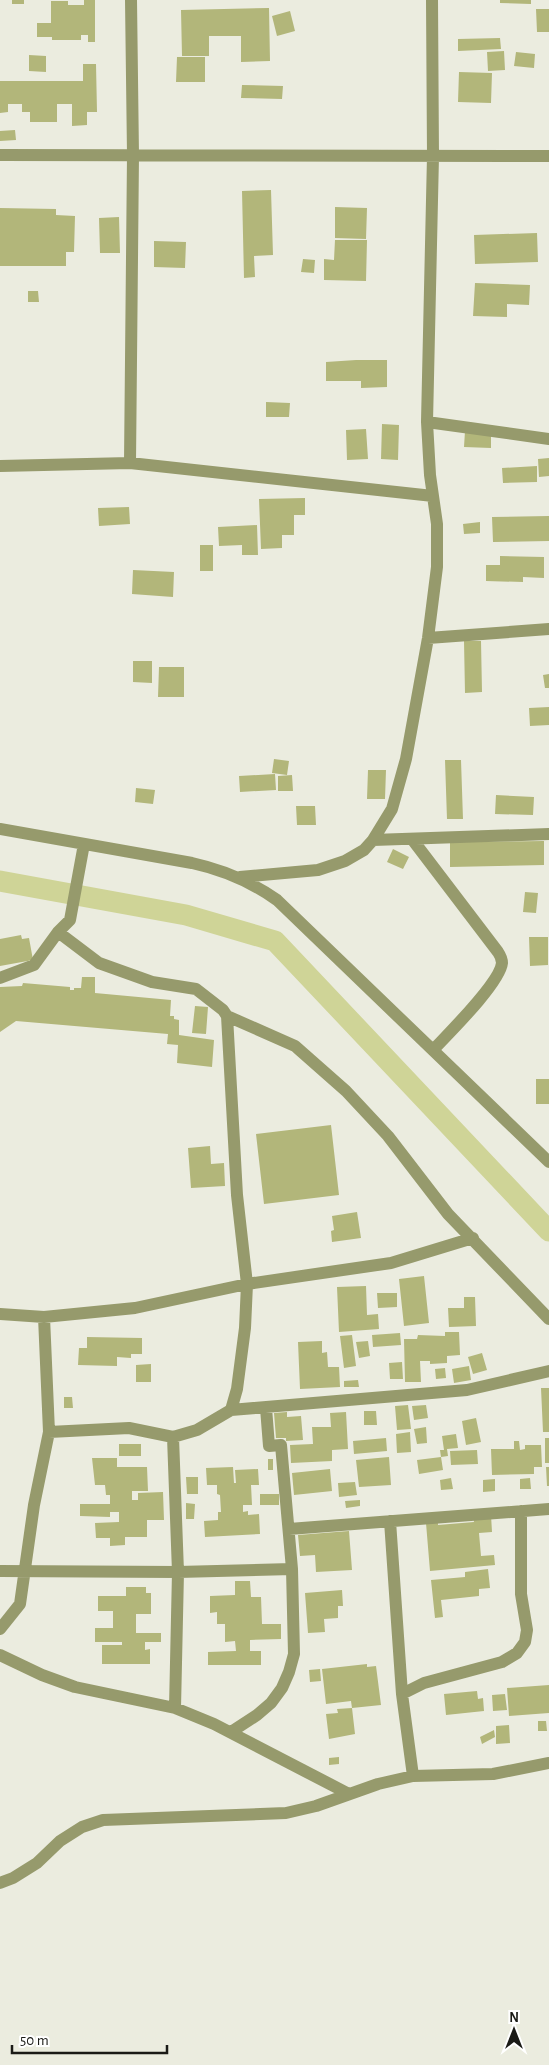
<svg xmlns="http://www.w3.org/2000/svg" width="549" height="2065" font-family="'Alegreya Sans',sans-serif">
<style>
.lines{fill:none;stroke-linecap:round;stroke-linejoin:round}
.canal{stroke:#cfd497;stroke-width:21}
.building{fill:#b2b67a}
.minor{stroke:#969a6c;stroke-width:12}
</style>
<rect width="100%" height="100%" fill="#ebecdf"/>
<g class="lines">
<path class="canal" d="M0 881 186 915 275 941 549 1231"/>
</g>
<path class="building" d="M12 0H24V4H12Z
M84 0H95V42H88V35H81V40H52V37H37V23H51V1H68V5H84Z
M500 0H531V4L500 3Z
M269 8 270 61 241 62V36H209V56H182L181 10Z
M536 9H549V32H537Z
M290 11 295 31 277 36 272 16Z
M500 38 501 49 458 51V39Z
M504 51 505 70 488 71 487 52Z
M516 52 535 54 534 68 514 66Z
M29 55 46 56V72L29 71Z
M177 57H205V82H176Z
M83 64H96L97 112H87V125L72 126V104H57V122H30V112H22V104H8V112L0 113V81H83Z
M459 72 492 73 491 103 458 102Z
M242 85 283 86 282 99 241 98Z
M15 130 16 140 0 141V131Z
M271 190 273 255 254 256 255 277 244 278 242 191Z
M335 207 367 208 366 239 335 238Z
M0 208 56 209V215L75 216 74 252H66V266H0Z
M119 217 120 253H100L99 218Z
M537 233 538 262 475 264 474 235Z
M335 240H367L366 281 324 280V259L334 260Z
M154 241 186 242 185 268 154 267Z
M303 259 315 260 314 273 301 272Z
M475 283 530 285 529 305 507 304V317L473 316Z
M28 291H38L39 302H28Z
M356 360H387V387L361 388V381H326V362Z
M266 402 290 403 289 417H266Z
M382 424 399 425 398 460 381 459Z
M366 429 368 459 347 460 346 430Z
M465 431H491V448L464 447Z
M549 458V476L539 477 538 459Z
M537 466V482L503 483 502 468Z
M305 498V515H294V535H282V548L261 549 259 499Z
M129 507 130 524 99 526 98 508Z
M549 516V541L493 542 492 517Z
M480 522V533L464 534 463 524Z
M257 525 258 555H242V545L219 546 218 527Z
M200 545H213V571H200Z
M500 556 544 557V578L523 577V582L486 581V565H500Z
M133 570 174 572 173 597 132 594Z
M464 641H481L482 692 465 693Z
M133 661H152V683L133 682Z
M159 667H184V697H158Z
M549 674V688H545L543 675Z
M549 707V725L530 726 529 708Z
M274 759 289 761 287 775 272 773Z
M445 760H461L463 819H447Z
M368 770H386L385 799H367Z
M275 774 276 790 240 792 239 776Z
M292 775 293 791H278V776Z
M136 788 155 790 153 804 135 802Z
M496 795 534 797 533 815 495 814Z
M296 806H315L316 825H297Z
M544 841V865L450 867V842Z
M393 849 409 857 403 869 387 862Z
M525 892 538 893 536 913 523 912Z
M21 935 22 939 29 938 33 960 0 966V939Z
M529 937H548V965L530 966Z
M82 977H95V993L171 1000 170 1016H174V1019L179 1020V1035L214 1040 212 1067 177 1063 178 1045 167 1044 168 1034 16 1021 0 1032V987L22 986 23 983 70 987V990H74V988H81Z
M195 1006 208 1007 206 1034 192 1033Z
M536 1079H549V1104H536Z
M331 1125 339 1195 264 1204 256 1134Z
M210 1146 211 1164 224 1163 225 1186 191 1188 188 1148Z
M357 1212 361 1238 332 1242 331 1231 334 1230 332 1216Z
M424 1276 429 1323 404 1326 399 1279Z
M366 1286 367 1315 378 1314 379 1329 339 1332 337 1287Z
M377 1293H397V1307L378 1308Z
M464 1297H475L476 1326 449 1327 448 1308H464Z
M445 1332H459L460 1355 447 1356V1363L430 1364V1361H420L421 1382H405L404 1339H417L418 1335 445 1336Z
M400 1333 401 1345 373 1347 372 1335Z
M352 1335 356 1366 344 1368 340 1336Z
M87 1337 142 1338V1354H131V1358L117 1357V1366L78 1365 79 1348H87Z
M322 1341V1353L327 1352 328 1367H339L340 1387 300 1389 298 1342Z
M368 1341 370 1356 359 1358 356 1342Z
M482 1353 487 1370 473 1374 468 1357Z
M402 1362 403 1379H390L389 1363Z
M151 1364V1382H136V1365Z
M469 1366 471 1380 454 1383 452 1369Z
M445 1368 446 1378 436 1379 435 1369Z
M358 1380 359 1387H344V1381Z
M541 1388H549V1432H543Z
M64 1397H72L73 1408H64Z
M408 1405 411 1429 397 1430 395 1406Z
M426 1405 428 1418 414 1420 412 1406Z
M364 1411H376L377 1425H364Z
M287 1412V1417L301 1416 303 1440 286 1441V1438H276L274 1413Z
M346 1412 348 1449 332 1450V1461L291 1463 290 1445 313 1444 312 1427H331L330 1413Z
M476 1418 481 1442 466 1445 462 1421Z
M426 1427 427 1443 417 1444 414 1429Z
M410 1432 411 1452 397 1453 396 1434Z
M456 1434 458 1448 447 1449 448 1456 441 1457 443 1470 419 1474 417 1460 441 1457 440 1450H444L442 1436Z
M386 1438 387 1451 354 1454 353 1441Z
M545 1438H549V1463H545Z
M514 1441H519L520 1450 525 1449V1445H541L542 1467H534V1474L492 1475 491 1449H514Z
M119 1444H141V1456H119Z
M477 1450 478 1464 451 1465 450 1451Z
M389 1457 391 1485 359 1487 356 1460Z
M92 1458H117V1467H147L148 1491H132V1500H138V1493L163 1492 164 1520H147V1537H125V1545L110 1546V1538H96L95 1523 119 1522V1512H110V1517L80 1516V1504H110V1495H106L105 1485H95Z
M268 1459H273V1470H268Z
M233 1467 234 1483H236L235 1470 258 1469 259 1485H251L252 1505H243V1512L248 1511V1515L259 1514 260 1534 205 1537 204 1521 218 1520V1512H221L220 1495 217 1494V1485H207L206 1468Z
M546 1467H549V1486H547Z
M330 1469 332 1491 294 1495 292 1473Z
M186 1477H198V1494H187Z
M451 1478 453 1489 441 1490 440 1480Z
M530 1478 531 1489H520V1479Z
M495 1479V1491L483 1492V1480Z
M355 1482 357 1495 339 1497 338 1483Z
M260 1494H279V1505H260Z
M360 1500V1506L346 1508 345 1501Z
M186 1503 195 1504 194 1519H186Z
M491 1515 492 1532 479 1533 481 1556 494 1555 495 1565 430 1571 426 1523 438 1522V1525L474 1522 473 1517Z
M349 1531 352 1570 316 1572 315 1555 300 1556 298 1535Z
M488 1569 490 1588 479 1589V1596L441 1600 443 1617 435 1618 431 1580 465 1577V1572Z
M235 1581H250L251 1597H261L262 1624H281V1639L250 1640V1651H261V1665H208V1652L236 1651 235 1641 225 1642V1624H217V1612L210 1613V1596L235 1595Z
M126 1587H146V1593H151V1614H136V1633H161V1642H145V1650L150 1649V1664H102V1645H122V1642H95V1628H113V1611H98V1596H126Z
M342 1590 343 1606H338V1618L324 1619 325 1632 308 1633 305 1593Z
M367 1664V1667L376 1666 381 1705 352 1708 355 1734 329 1739 326 1714 338 1713 337 1709 352 1708 351 1701 326 1704 322 1669Z
M320 1669 321 1681 310 1682 309 1670Z
M549 1685V1713L509 1716 507 1688Z
M477 1691 478 1699 483 1698 484 1711 446 1715 444 1694Z
M505 1694 507 1710 493 1711 492 1695Z
M538 1721H546L547 1731H538Z
M509 1725 510 1743 496 1744V1726Z
M494 1730 495 1737 482 1744 480 1737Z
M339 1757V1764L329 1765V1758Z"/>
<g class="lines">
<path class="minor" d="M0 155 549 156
M427 422 549 439
M130 463 133 155 131 0
M0 466 130 463 433 496
M428 638 549 629
M0 829 192 863C224 870 250 881 277 900L549 1162
M412 839 498 952C500 955 502 959 502 963 500 983 448 1034 433 1050
M373 840 549 834
M240 877 318 870 345 861 364 850 373 840 392 809 406 759 428 638 437 567V524L430 475 427 422 433 156 432 0
M58 932 99 963 152 982 196 989 223 1010 227 1016 295 1046 346 1091 388 1136 448 1214 549 1319
M0 978 34 965 58 932 70 920 84 844
M227 1016 237 1195 247 1284 245 1328 237 1389 231 1410
M0 1314 44 1317 135 1308 247 1284 391 1263 473 1238
M49 1432 129 1428 173 1437 197 1430 231 1410 467 1390 549 1371
M173 1437 178 1572 175 1708
M390 1521 402 1694 413 1776
M289 1529 549 1509
M0 1571 178 1572 292 1569
M0 1629 20 1604 34 1505 49 1432 44 1317
M0 1655 42 1675 75 1687 175 1708 214 1724 349 1794
M402 1694 424 1683 502 1662 517 1653 525 1642 527 1630 521 1594V1511
M231 1732 257 1715 271 1703 282 1688 289 1672 294 1654 292 1569 281 1445 269 1446 266 1408
M0 1883 13 1878 37 1863 60 1841 82 1827 103 1820 286 1813 316 1806 378 1784 413 1776 493 1774 549 1763"/>
</g>
<g transform="translate(514 2030)" stroke="#ffffff" stroke-width="4" paint-order="stroke">
<path d="M0-4L9 19L0 12L-9 19Z" fill="#1a1a16"/>
<text y="-8" font-size="14" font-weight="bold" text-anchor="middle" fill="#1a1a16">N</text>
</g>
<path d="M12 2045v8h155v-8" fill="none" stroke="#1a1a16" stroke-width="2.5"/>
<text x="20" y="2045" font-size="15" fill="#1a1a16" stroke="#ffffff" stroke-width="4" paint-order="stroke">50 m</text>
</svg>
